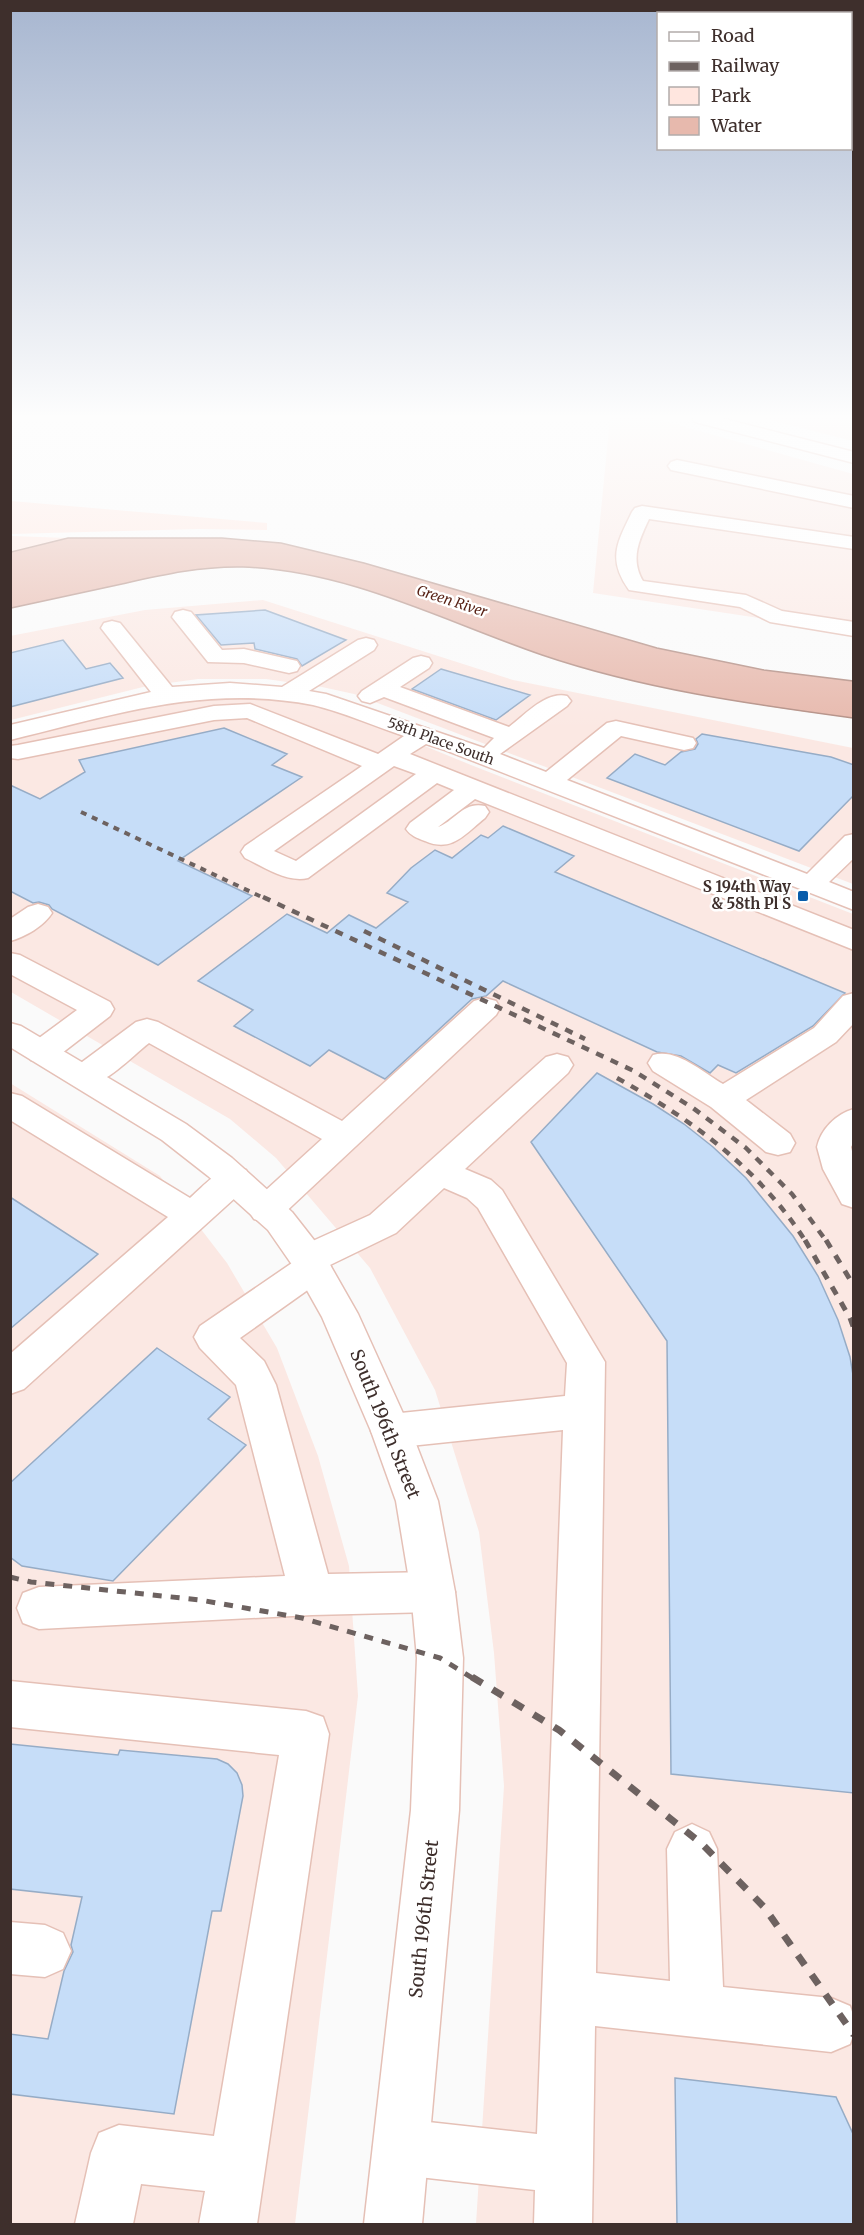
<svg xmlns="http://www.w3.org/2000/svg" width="864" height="2235" font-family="Merriweather,serif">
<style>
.built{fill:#fbe8e3}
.green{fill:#ffe6df}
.water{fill:#e7b9ad;stroke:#b49086;stroke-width:1.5}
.building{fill:#c6ddf8;stroke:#96acc6;stroke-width:1.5}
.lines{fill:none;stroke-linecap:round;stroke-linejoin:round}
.minor-casing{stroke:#e5c0b6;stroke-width:3}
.major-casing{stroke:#e5c0b6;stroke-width:3}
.minor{fill:#fff;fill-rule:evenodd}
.major{fill:#fff;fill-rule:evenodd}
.rail-far3{stroke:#6d6260;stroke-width:4;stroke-dasharray:6 6;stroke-linecap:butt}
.rail-far2{stroke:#6d6260;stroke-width:4.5;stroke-dasharray:8 8;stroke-linecap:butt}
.rail-far1{stroke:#6d6260;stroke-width:5;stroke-dasharray:9 9;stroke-linecap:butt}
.rail{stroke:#6d6260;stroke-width:7;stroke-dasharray:12 12;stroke-linecap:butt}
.poi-dot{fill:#085dab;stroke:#fff;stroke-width:2}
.labels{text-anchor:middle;stroke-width:5;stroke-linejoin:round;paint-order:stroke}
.far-water-label{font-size:14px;font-style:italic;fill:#551e11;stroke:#fff}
.far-street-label{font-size:14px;fill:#3e2f2c;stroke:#fff}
.poi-label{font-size:15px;font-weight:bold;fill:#3e2f2c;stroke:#fff;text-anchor:end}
.near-street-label{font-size:18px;fill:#3e2f2c;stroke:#fff}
</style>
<rect width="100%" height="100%" fill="#fafafa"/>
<path class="built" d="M610 418H653L853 474V632L593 593Z
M263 600 513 680 853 748V884L354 694 322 687 266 679H198L147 686 11 720 10 636 145 610Z
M200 697 272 699 310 705 354 717 471 765 853 914V2224H476L504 1786 494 1653 479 1532 435 1390 370 1268 276 1158 230 1119 11 992V740L135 706Z
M10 1083 160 1176 227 1263 277 1348 318 1456 349 1566 358 1696 295 2224H11Z"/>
<path class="green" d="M761 418H853V441Z
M11 501 267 523V530L198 529 11 534Z
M11 536 68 538 11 552Z"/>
<path class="water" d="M68 538H222L281 543 364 563 657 648 764 670 853 681V718C749 704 642 689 542 655 443 621 350 571 243 567 201 566 162 575 122 584 85 592 48 600 11 608V552Z"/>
<path class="building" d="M265 610 346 640 302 666 297 659 255 649 254 643 221 645 196 615Z
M63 640 86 669 110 663 123 678 10 707V653Z
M441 669 530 695 496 720 412 689Z
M224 728 287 754 272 765 302 777 178 861 252 896 158 965 52 909 49 905 39 902 33 903 10 891V785L40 799 85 772 79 760Z
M702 734 831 757 854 765V795L799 851 607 778 635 754 665 765 681 752 695 749 698 744 696 739Z
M503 826 574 856 555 872 845 993 813 1026 736 1073 718 1065 710 1073 681 1056 657 1052 503 981 486 996 472 999 385 1079 329 1050 310 1066 234 1026 253 1010 198 981 287 914 327 933 349 915 376 928 408 902 387 893 411 868 435 850 452 858 481 835 488 838Z
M597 1073 653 1104 684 1124 713 1147 746 1178 793 1236 818 1276 838 1320 850 1357 854 1381V1793L671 1774 667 1341 531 1142Z
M10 1197 98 1254 10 1329Z
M157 1348 230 1397 208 1419 246 1445 113 1581 22 1566 10 1557V1483Z
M10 1744 118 1755 120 1750 217 1759 228 1764 237 1773 242 1785 243 1796 221 1911H212L174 2114 10 2094V2034L48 2039 64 1971 73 1952 71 1945 82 1897 10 1889Z
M675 2078 836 2097 854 2136V2224H677Z"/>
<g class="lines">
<g class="minor-casing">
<path id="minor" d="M677 460 854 496V508L671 470 668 466 671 462Z
M642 506 854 537V549L649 519C639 540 630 559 643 581L746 595 782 611 854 622V636L770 622 740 607 629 590C607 559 617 543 632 512L635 508Z
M183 610 191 612 222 650 244 649 297 661 300 666 297 671 289 673 244 663 208 662 172 617 175 612Z
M112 621 120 623 172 687 230 683 282 687 358 640 366 638 374 640 377 645 374 650 309 691 326 694 484 748 494 738 384 697 370 703 362 701 358 696 362 691 413 658 421 656 429 658 432 663 429 668 400 687 509 727C525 715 546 691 567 696L571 701 567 706 500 754 546 772 607 723 616 721 693 738 696 743 693 748 684 750 621 736 567 780 807 874 845 836 854 834V858L829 882 854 892V910L445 750 426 744 410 754 854 930V950L475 799 438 827C455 821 463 801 485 806L489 812 485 818C465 834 452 853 425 841 417 838 411 836 406 829L410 823 454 790 437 783 308 878C287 883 264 867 245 858L241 852 245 846 362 766 247 718 214 720 18 759 10 758V746L18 745 214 706 250 704 378 754 404 736C374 726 343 712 313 705 206 684 113 715 10 740V725L151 692 101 628 104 623ZM394 766 416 774 296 861 274 851Z
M38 904 48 907 52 913C44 926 25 937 10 941V919L28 907Z
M10 953 20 955 110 1002 114 1009 110 1016 53 1060 42 1063 31 1060 26 1052 31 1044 77 1010 10 974Z
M854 993V1023L836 1042 746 1100 790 1134 795 1143 790 1152 778 1155 766 1152 711 1107 653 1071 648 1063 653 1055C677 1048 702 1072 723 1084L814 1028 843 996Z
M485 998 496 1001 500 1008 496 1015 278 1219 266 1223 254 1219 248 1210 254 1201 322 1139 149 1043C128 1059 101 1092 74 1084L69 1076 74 1068 136 1022 147 1019 158 1022 342 1121 474 1001Z
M557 1054 568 1057 573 1065 568 1073 465 1169 491 1180 502 1190 605 1362 596 1973 670 1981 667 1849 675 1832 692 1824 709 1832 717 1849 723 1987 831 1998 850 2006C855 2018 855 2032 850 2044L831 2052 595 2026 592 2224H534L535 2190 401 2175 381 2167 373 2147 381 2127 401 2119 537 2134 563 1430 391 1448 377 1443 371 1431 377 1419 391 1414 565 1396 567 1363 478 1208 467 1198 444 1188 396 1233 330 1265 331 1267 326 1277 240 1338 264 1361 276 1385 328 1574 433 1572 448 1578 455 1592 448 1606 433 1612 312 1615 39 1629 23 1623 17 1608 23 1593 39 1587 285 1576 236 1385 200 1348 194 1337 200 1326 292 1263 290 1259 295 1249 370 1215 546 1057Z
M10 1093 22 1096 190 1198C208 1182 222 1163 246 1170L251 1179 246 1188 24 1389 10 1394V1354L168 1217 10 1120Z
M854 1109V1141L851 1147 854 1159V1208L842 1204 823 1169 817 1147C821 1129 836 1114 854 1109Z
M10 1681 306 1711 323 1717 329 1734 257 2224H199L205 2191 141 2184 133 2224H75L91 2153 99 2133 119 2125 214 2136 279 1755 10 1727Z
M10 1922 45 1925 63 1933 71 1951 63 1969 45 1977 10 1974Z"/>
</g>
<g class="major-casing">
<path id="major" d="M692 418H721L854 452V463L695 422Z
M10 1023 21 1026 186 1124 232 1158 292 1212 321 1249 358 1314 411 1431 438 1501 455 1592 463 1658 459 1810 422 2224H364L411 1810 417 1658 411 1592 396 1501 371 1431 322 1317 295 1269 268 1230 208 1176 162 1140 10 1047Z"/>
</g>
<use href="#minor" class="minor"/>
<use href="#major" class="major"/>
<path class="rail-far3" d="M81 812 266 899"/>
<path class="rail-far2" d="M263 897 634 1071 693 1108 746 1148 792 1194 827 1242
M364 931 585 1039
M617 1078C691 1119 760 1169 806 1242"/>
<path class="rail-far1" d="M805 1240 850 1318 854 1329
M826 1240 854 1286
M10 1577 31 1582 200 1600 302 1618 440 1658 474 1679"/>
<path class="rail" d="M472 1677 559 1730 702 1844 764 1907 854 2035"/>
</g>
<linearGradient id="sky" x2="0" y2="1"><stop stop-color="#a7b6d0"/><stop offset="0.57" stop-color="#fdfdfd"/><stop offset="1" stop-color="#fdfdfd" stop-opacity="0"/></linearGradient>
<rect width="864" height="731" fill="url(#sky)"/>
<rect class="poi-dot" x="797" y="890" width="12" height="12" rx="3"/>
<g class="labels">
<g class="far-water-label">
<text transform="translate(452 601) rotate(18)" y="5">Green River</text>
</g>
<g class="far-street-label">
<text transform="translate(441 741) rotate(20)" y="5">58th Place South</text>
</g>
<g class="poi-label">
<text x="791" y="892">S 194th Way<tspan x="791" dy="17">&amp; 58th Pl S</tspan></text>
</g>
<g class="near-street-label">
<text transform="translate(385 1424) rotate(68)" y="6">South 196th Street</text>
<text transform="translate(424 1919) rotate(-84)" y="6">South 196th Street</text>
</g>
</g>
<rect width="864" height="2235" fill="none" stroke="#3e2f2c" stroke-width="24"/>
<rect x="657" y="12" width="195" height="138" fill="#ffffff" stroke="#b2acab" stroke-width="1.5"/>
<rect x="669" y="32" width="30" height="9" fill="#ffffff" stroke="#b2acab" stroke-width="1.5"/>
<text x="711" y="42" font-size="18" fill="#3e2f2c">Road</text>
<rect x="669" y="62" width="30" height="9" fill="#6d6260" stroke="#b2acab" stroke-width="1.5"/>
<text x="711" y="72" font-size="18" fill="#3e2f2c">Railway</text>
<rect x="669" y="87" width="30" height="18" fill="#ffe6df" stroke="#b2acab" stroke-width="1.5"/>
<text x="711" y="102" font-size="18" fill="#3e2f2c">Park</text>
<rect x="669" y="117" width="30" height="18" fill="#e7b9ad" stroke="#b2acab" stroke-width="1.5"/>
<text x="711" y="132" font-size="18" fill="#3e2f2c">Water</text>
</svg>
